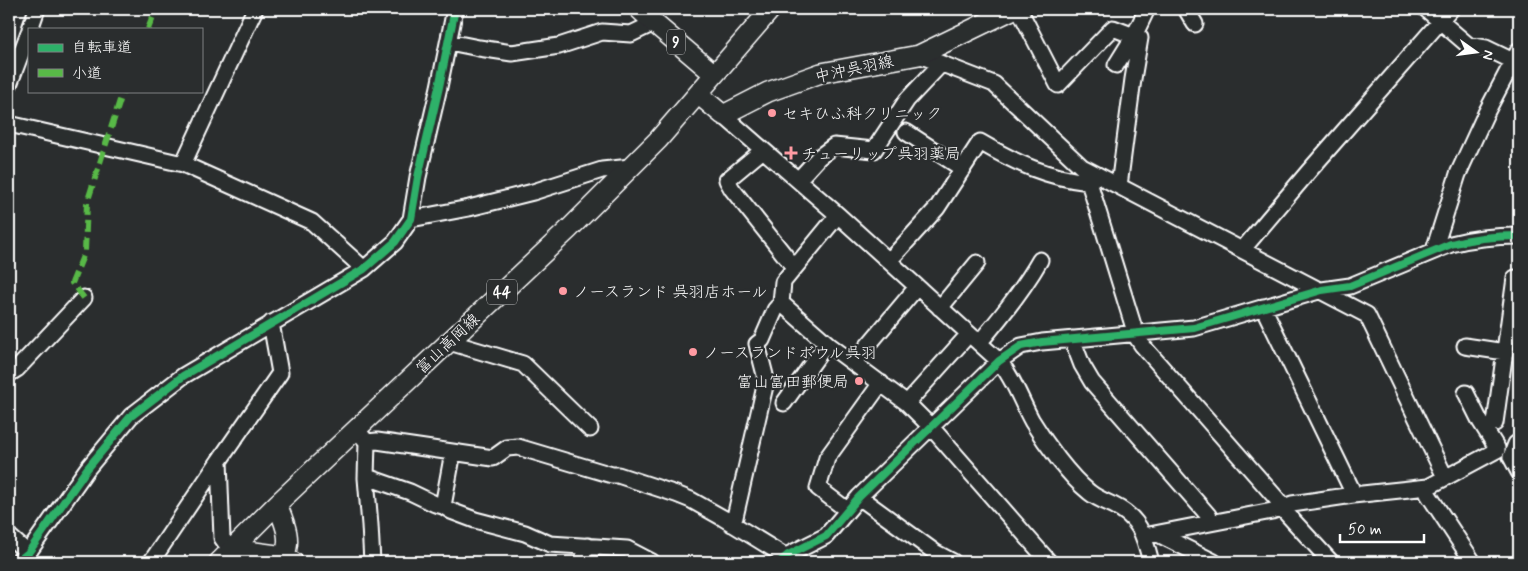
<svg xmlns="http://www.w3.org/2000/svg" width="1528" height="571" font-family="Mynerve,'Klee One',sans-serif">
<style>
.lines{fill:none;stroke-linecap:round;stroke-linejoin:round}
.minor-casing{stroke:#fff;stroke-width:19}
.major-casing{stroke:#fff;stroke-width:22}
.minor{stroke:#2a2d2e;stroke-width:15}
.major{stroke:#2a2d2e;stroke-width:19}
.quiet{stroke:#58b947;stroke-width:6;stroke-dasharray:12 6;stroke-linecap:butt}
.cycleway-casing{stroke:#2a2d2e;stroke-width:11}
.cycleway{stroke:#2db169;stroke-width:8}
.poi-dot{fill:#ff9aa2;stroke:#2a2d2e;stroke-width:2}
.labels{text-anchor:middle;stroke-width:4.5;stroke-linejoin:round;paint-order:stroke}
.shield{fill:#2a2d2e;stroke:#bfc0c0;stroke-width:1}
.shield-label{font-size:15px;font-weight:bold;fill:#fff}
.street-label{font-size:16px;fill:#fff;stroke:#2a2d2e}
.poi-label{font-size:16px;fill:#fff;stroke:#2a2d2e;text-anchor:start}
</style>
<rect width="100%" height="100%" fill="#2a2d2e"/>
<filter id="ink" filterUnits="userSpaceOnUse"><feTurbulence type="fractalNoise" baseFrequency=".02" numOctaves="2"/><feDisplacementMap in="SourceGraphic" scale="10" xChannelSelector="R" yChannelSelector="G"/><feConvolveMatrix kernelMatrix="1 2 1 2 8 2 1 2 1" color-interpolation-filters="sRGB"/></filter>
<g filter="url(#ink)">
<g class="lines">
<g class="minor-casing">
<path id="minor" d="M1019 9 1058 85 1113 28 1134 36 1116 65
M1186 9 1195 24
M1426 9 1468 45 1486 48 1513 61 1519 62
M30 29 37 9
M449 42 479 48 512 53 559 46 602 32 631 34 654 23
M919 55 994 84 1082 167 1367 315 1445 477
M9 85 29 32
M723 115 838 215 999 361C1014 379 1021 401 1032 421 1046 444 1069 476 1089 492 1096 498 1104 501 1113 505 1140 518 1144 535 1151 562
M9 124 183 164 312 222 364 269
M906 132 963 169
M763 150 727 180 732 189 794 267
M183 164 255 9
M798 180 819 157 834 146 874 150 907 100 941 64
M1089 182 1133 325 1134 333 1142 345 1277 499 1287 514 1331 562
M1119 186 1133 79 1140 38 1134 36 1147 9
M838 215 783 282 781 303 829 345 907 403 931 427 1049 562
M411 219 469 208 533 192 602 170 631 167
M1242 250 1309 171 1451 9
M1434 250 1458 174 1486 113 1519 50
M889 261 937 208 980 142C1016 163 1048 178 1089 182L1096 176
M1263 307 1351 488 1353 495
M940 308 977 263
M1072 339 1082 365 1092 382 1208 515 1212 522
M449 342 523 364 590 429
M979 343C1002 316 1023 290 1040 260
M1465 346 1505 352
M854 362 917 287
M9 374 17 369 84 298
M784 403 827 343
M907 403 969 334
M1495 423 1515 278 1519 281
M356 429 367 442 377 441 493 458 507 448 518 447 612 475H618L676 494 691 500 723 518 793 561
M367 442 366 478 370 525 372 562
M1519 442 1516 444 1511 457 1519 472
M366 478H370L410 492 435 504 443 506 451 511 475 520 525 533 550 544 627 549 652 562
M1428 487V494L1473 562
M859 497 936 553 953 562
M443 506 453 452
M847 510 818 488 827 458 881 383
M732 524 735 517 765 386V375L757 344 762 340 775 310 781 303
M1158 534 1214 562
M9 536 28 553
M1144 536 1272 511 1292 504 1353 495 1428 487 1497 450V448L1480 421 1466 393
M233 549 227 545 222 538 219 461 280 373 271 323
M17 562 28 553 87 469 131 416 183 376 364 269 395 242 411 219 418 177 439 87 455 9
M151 562 219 461
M583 562 584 553 588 546
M780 562 788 555 826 536 859 497 999 361 1021 346 1042 342 1194 328 1322 290 1350 286 1451 244C1473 238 1496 236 1519 236"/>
</g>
<g class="major-casing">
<path id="major" d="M639 9 654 23 714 74
M698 94 723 115 768 92 821 73 919 55 1014 9
M277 504C283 520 293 539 284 556
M233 549 284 556 293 562
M219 562 277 504 569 229 658 140 771 9"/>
</g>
<use href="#minor" class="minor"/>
<use href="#major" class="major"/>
<path class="quiet" d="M148 29 156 9
M84 298 72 283 85 251 87 203 123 91"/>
<g class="cycleway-casing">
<path id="cycleway" d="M17 562 28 553 87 469 131 416 183 376 364 269 395 242 411 219 418 177 439 87 455 9
M780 562 788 555 826 536 859 497 999 361 1021 346 1042 342 1194 328 1322 290 1350 286 1451 244C1473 238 1496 236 1519 236"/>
</g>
<use href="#cycleway" class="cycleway"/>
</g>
</g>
<g class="poi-dot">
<circle cx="772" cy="113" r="5"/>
<path d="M788.5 145.5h5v5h5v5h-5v5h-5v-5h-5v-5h5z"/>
<circle cx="563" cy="291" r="5"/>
<circle cx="693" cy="352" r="5"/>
<circle cx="859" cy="381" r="5"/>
</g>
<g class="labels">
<g class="shield">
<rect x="667" y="29.5" width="18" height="25" rx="4"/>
<rect x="487" y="279.5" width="30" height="25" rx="4"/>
</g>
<g class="shield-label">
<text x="676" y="47">9</text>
<text x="502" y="297">44</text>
</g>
<g class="street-label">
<text transform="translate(854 68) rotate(-12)" y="6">中沖呉羽線</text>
<text transform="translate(447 343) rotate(-43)" y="6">富山高岡線</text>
</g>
<g class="poi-label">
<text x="782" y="119">セキひふ科クリニック</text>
<text x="801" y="159">チューリップ呉羽薬局</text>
<text x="573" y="297">ノースランド 呉羽店ホール</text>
<text x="703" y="358">ノースランドボウル呉羽</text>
<text x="849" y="387" text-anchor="end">富山富田郵便局</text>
</g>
</g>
<rect width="1528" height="571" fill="none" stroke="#2a2d2e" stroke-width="30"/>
<rect x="15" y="15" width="1498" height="541" fill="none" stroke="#fff" stroke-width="2" filter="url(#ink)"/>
<rect x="28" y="28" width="175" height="65" fill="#2a2d2e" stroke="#7f8182"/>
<rect x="38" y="44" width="25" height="8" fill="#2db169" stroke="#7f8182"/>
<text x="72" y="52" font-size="15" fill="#ffffff">自転車道</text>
<rect x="38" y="69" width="25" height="8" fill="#58b947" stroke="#7f8182"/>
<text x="72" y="78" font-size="15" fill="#ffffff">小道</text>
<g transform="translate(1476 52) rotate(104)" stroke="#2a2d2e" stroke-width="4" paint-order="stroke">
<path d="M0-4L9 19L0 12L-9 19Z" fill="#ffffff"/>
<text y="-8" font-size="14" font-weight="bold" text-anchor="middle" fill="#ffffff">N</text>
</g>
<path d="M1340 534v8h84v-8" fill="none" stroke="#ffffff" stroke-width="2.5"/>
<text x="1348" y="534" font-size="15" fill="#ffffff" stroke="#2a2d2e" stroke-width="4" paint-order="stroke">50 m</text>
</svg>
